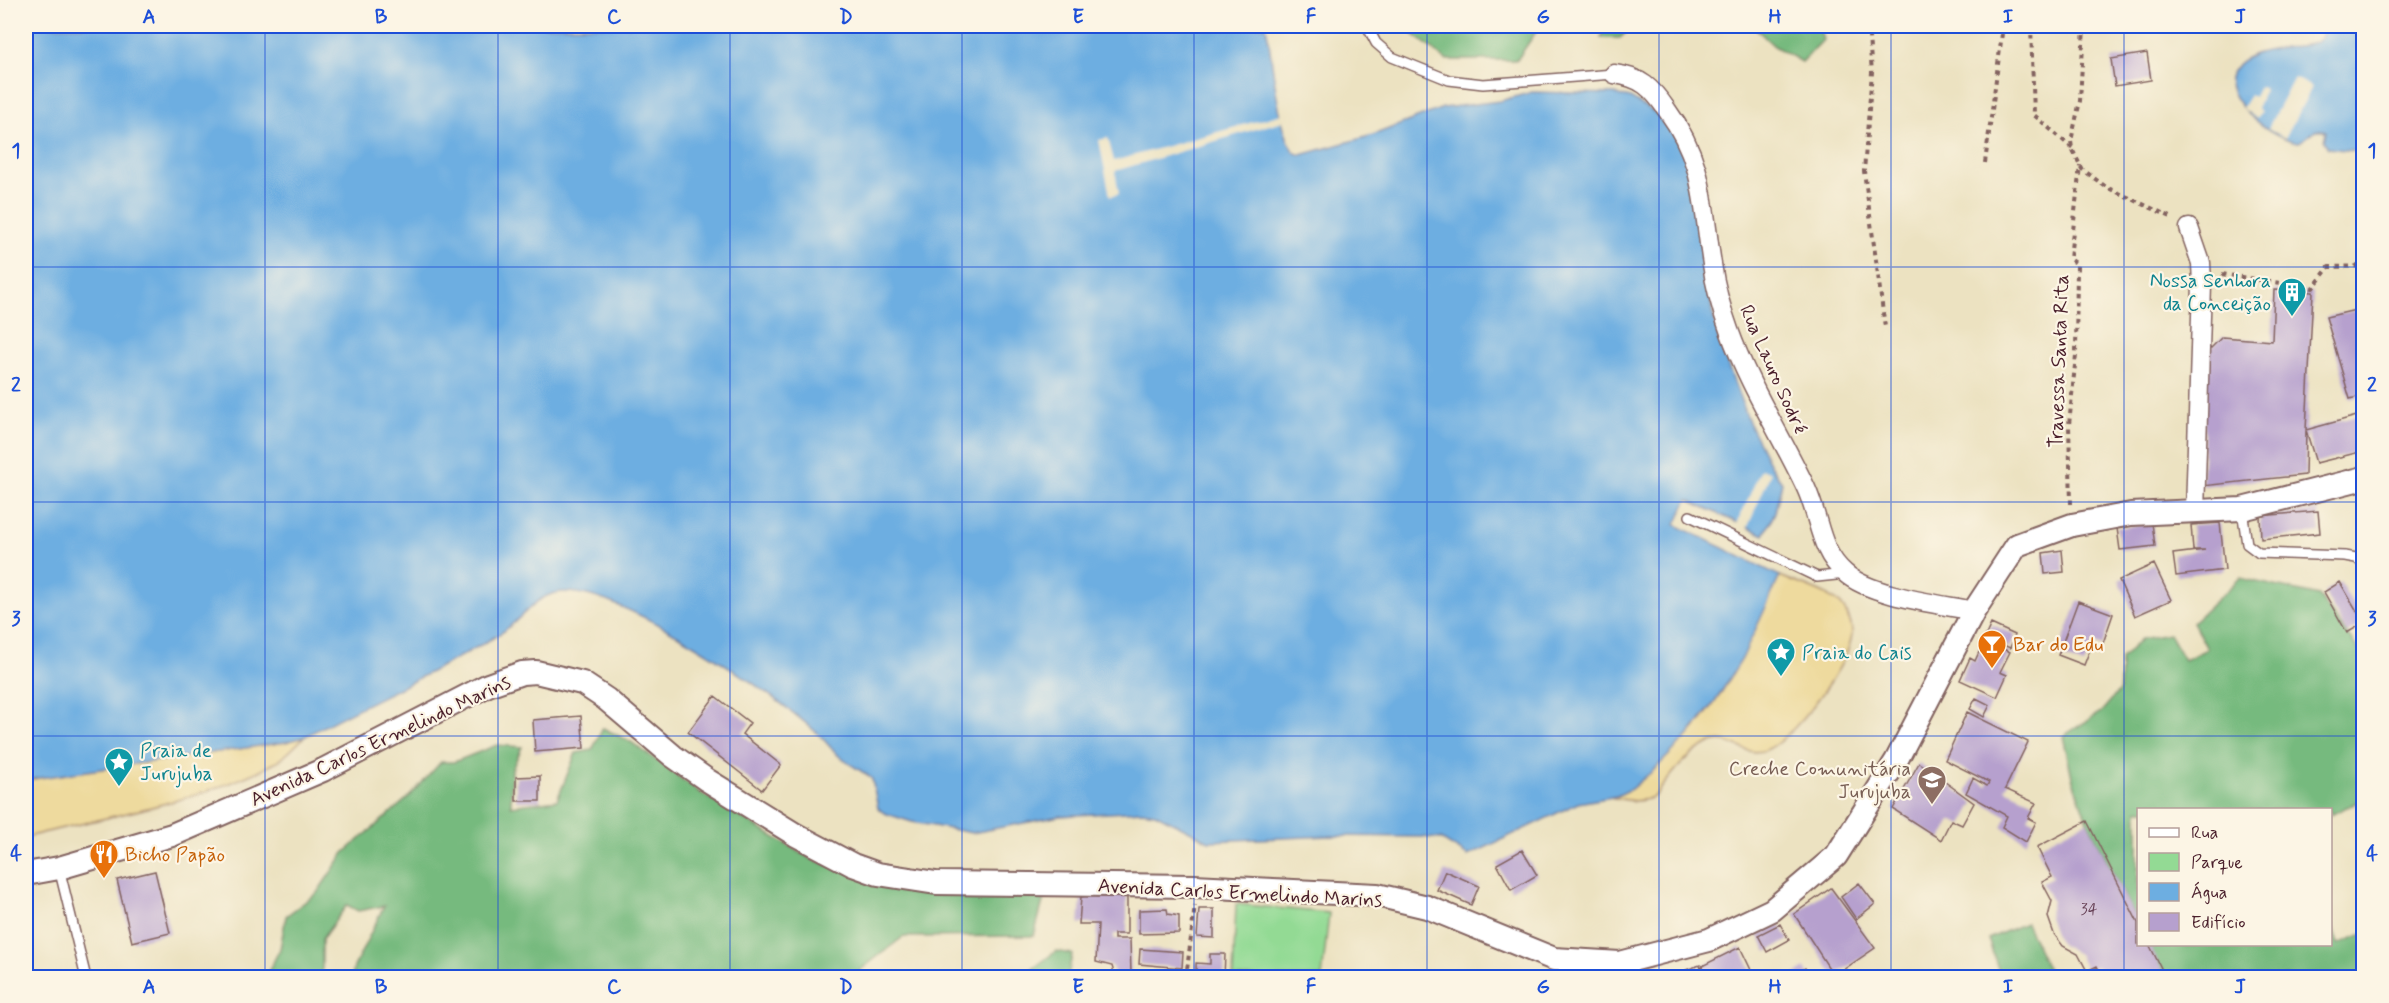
<svg xmlns="http://www.w3.org/2000/svg" width="2389" height="1003" font-family="Mynerve,sans-serif">
<style>
.green{fill:#93da94;stroke:#6e7c60;stroke-width:1.5}
.forest{fill:#76ba7e;stroke:#606c54;stroke-width:1.5}
.sand{fill:#eeda9e;stroke:#9c7c64;stroke-width:1.5}
.water{fill:#6daee1;stroke:#5c6686;stroke-width:1.5}
.pier{fill:#ece2c1}
.building{fill:#b6a0ce}
.lines{fill:none;stroke-linecap:round;stroke-linejoin:round}
.service-casing{stroke:#836360;stroke-width:12}
.minor-casing{stroke:#836360;stroke-width:21}
.tertiary-casing{stroke:#836360;stroke-width:26}
.path{stroke:#836360;stroke-width:4;stroke-dasharray:4.5 4.5;stroke-linecap:butt}
.service{stroke:#fff;stroke-width:9}
.minor{stroke:#fff;stroke-width:18}
.tertiary{stroke:#fff;stroke-width:22}
.grid{fill:none;stroke:#1d4ed8;stroke-width:1.5;stroke-opacity:0.55}
.labels{text-anchor:middle;stroke-width:4.5;stroke-linejoin:round;paint-order:stroke}
.number-label{font-size:16px;fill:#653f54}
.culture-label{font-size:20px;fill:#0d838f;stroke:#fcf5e5;text-anchor:start}
.street-label{font-size:20px;fill:#4a1f2b;stroke:#fcf5e5}
.food-label{font-size:20px;fill:#c56008;stroke:#fcf5e5;text-anchor:start}
.education-label{font-size:20px;fill:#785e54;stroke:#fcf5e5;text-anchor:end}
.neatline{fill:none;stroke:#1d4ed8;stroke-width:2}
.grid-label{font-size:20px;text-anchor:middle;font-weight:bold;fill:#1d4ed8}
</style>
<rect width="100%" height="100%" fill="#fcf5e5"/>
<filter id="ink" filterUnits="userSpaceOnUse"><feTurbulence type="fractalNoise" baseFrequency=".0167" numOctaves="2"/><feDisplacementMap in="SourceGraphic" scale="12" xChannelSelector="R" yChannelSelector="G"/><feConvolveMatrix kernelMatrix="1 2 1 2 8 2 1 2 1" color-interpolation-filters="sRGB"/></filter>
<filter id="wash" filterUnits="userSpaceOnUse"><feTurbulence type="fractalNoise" baseFrequency=".008" numOctaves="4" result="noise"/><feDisplacementMap in="SourceGraphic" scale="24" xChannelSelector="R" yChannelSelector="G"/><feGaussianBlur stdDeviation="1.35" result="paint"/><feColorMatrix in="noise" values="0 0 0 0 0 0 0 0 0 0 0 0 0 0 0 0 0 1.4 0 .05"/><feComposite in="paint" operator="in"/></filter>
<g filter="url(#wash)">
<rect width="100%" height="100%" fill="#ece2c1"/>
<path class="green" d="M1236 904 1329 913 1322 977H1233Z"/>
<path class="forest" d="M1403 26H1540L1517 60H1446Z
M1605 26H1633L1620 38H1601Z
M1753 26H1819L1823 40 1802 62 1774 46Z
M2240 578 2319 596 2363 656V799L2331 815 2330 810H2138V923L2087 821 2072 777 2063 736 2101 712 2120 690 2121 659 2141 639 2169 634 2184 660 2207 649 2193 622Z
M603 728 631 742 704 795 811 859 886 884 1046 890 1034 936 903 937 859 971 862 977H352L354 967 384 906 358 911 347 905 322 939V977L265 978 280 949 286 916 317 893 344 853 409 797 441 762H454L497 745 522 747 512 769 511 806 557 800 576 753 592 750Z
M2331 921 2338 944 2363 934V977H2165L2149 945 2330 944Z
M2026 923 2051 977H2001L1988 939Z
M1056 951 1072 954 1068 977H1022Z"/>
<path class="sand" d="M1780 576C1795 583 1826 592 1838 602 1846 609 1853 625 1852 635 1848 666 1800 727 1775 745 1746 765 1735 734 1711 743 1688 751 1669 778 1655 796 1640 804 1625 800 1609 797L1617 796C1640 776 1667 758 1688 736 1732 690 1753 631 1780 576Z
M304 737C295 746 285 758 273 764 202 801 104 817 26 837V780L286 742Z"/>
<path class="water" d="M26 26H1266C1273 60 1276 116 1291 147 1293 152 1296 154 1301 155L1373 135 1443 108 1500 101 1532 92 1615 94 1630 98 1670 121 1689 151 1712 310 1720 345 1751 427 1770 465 1782 482 1775 512 1764 535 1688 500 1676 525 1780 576 1742 659 1715 702 1688 736 1655 769 1631 789 1617 796 1578 803 1468 856 1441 839 1421 837 1330 836 1209 841 1155 813 1142 811 1060 816 972 833 912 822 884 813 878 808 872 779C862 770 849 765 839 756 831 749 825 740 817 733 774 693 613 581 556 593 534 597 520 621 501 633 438 672 369 701 304 737L286 742 26 780Z
M2325 26H2363V152L2328 148 2324 141 2326 131C2311 126 2311 137 2299 142 2275 140 2226 104 2230 77 2244 44 2286 51 2314 43L2321 38Z"/>
<path class="pier" d="M2294 78 2312 87 2285 138 2268 128Z
M2259 87 2265 89 2257 109 2261 112 2257 119 2242 108 2250 95 2254 97Z
M1282 114 1283 121 1115 171 1119 194 1110 196 1099 140 1108 138 1114 161Z
M1761 469 1771 472 1747 529 1765 538 1689 504 1680 524 1736 551 1677 524 1688 501 1737 524Z"/>
<g id="blocks">
<path class="building" d="M2147 53 2151 80 2115 86 2111 59Z
M2274 290 2313 292 2306 430 2364 414V451L2316 463 2306 430 2305 475 2202 486 2207 352 2222 337 2272 341Z
M2364 308V395L2350 399 2326 317Z
M2318 511 2320 533 2261 539 2260 516Z
M2152 523 2155 546 2120 550 2117 528Z
M2220 523 2225 570 2176 576 2173 554 2205 550H2193L2191 525Z
M2062 550 2064 572 2045 574 2043 553Z
M2154 564 2171 600 2135 616 2119 580Z
M2340 582 2364 623 2347 633 2324 592Z
M2078 601 2113 614 2102 646 2093 642 2084 665 2058 655Z
M1991 624 2015 635 2010 648 1985 637Z
M1984 641 2010 652 2000 672 2007 675 1997 697 1960 680 1970 658 1975 661Z
M715 696 750 723 742 734 781 765 762 790 688 732Z
M1976 698 1990 705 1984 717 1970 709Z
M1967 712 2028 742 2005 789 2036 803 2028 818 2036 822 2026 842 2002 827 2007 816 1966 793 1973 778 1987 786 1989 782 1945 760Z
M581 716 584 748 535 752 533 720Z
M1919 763 1974 803 1962 825 1951 820 1941 840 1893 809Z
M540 776V801H516V777Z
M2364 803V824L2356 807Z
M2087 821 2138 923V944H2149L2162 970 2148 978H2103L2097 966 2087 971 2078 954 2063 946 2054 934 2048 917 2052 901 2042 882 2052 877 2037 847Z
M1522 850 1537 875 1511 890 1497 864Z
M155 871 170 933 132 942 117 880Z
M1445 871 1479 886 1471 905 1437 890Z
M1859 883 1875 904 1856 919 1841 897Z
M1831 888 1875 948 1834 976 1794 914Z
M1099 894 1127 895V934H1114V939H1130L1131 974 1115 976 1112 966 1096 962 1098 924H1079L1081 897Z
M1167 909 1168 914 1179 916V933L1139 934V910Z
M1199 909H1214V938L1197 937Z
M1780 924 1789 940 1767 952 1758 935Z
M1740 947 1752 972 1741 978H1708L1702 966Z
M1140 949 1183 952 1182 968 1139 964Z
M1210 954H1225L1224 978H1196V963L1210 964Z
M1700 965 1704 978H1688L1686 970Z
M1552 966 1591 973 1590 978H1550Z
M1805 968 1810 978H1790Z"/>
</g>
</g>
<g filter="url(#ink)">
<use href="#blocks" fill-opacity="0" stroke="#836360" stroke-width="1.5"/>
<g class="lines">
<g class="service-casing">
<path id="service" d="M1367 26 1376 43 1392 57 1449 80 1483 84 1614 74
M2242 510 2247 544 2259 553 2345 556 2356 558 2364 564
M1690 516 1817 577 1846 574
M59 868 86 978"/>
</g>
<g class="minor-casing">
<path id="minor" d="M1614 74C1641 77 1652 88 1667 110 1705 162 1702 203 1712 264 1715 286 1721 308 1729 330 1749 386 1781 435 1806 488 1820 518 1819 551 1845 573 1870 596 1940 604 1974 611
M2189 228 2201 263 2202 284 2195 512"/>
</g>
<g class="tertiary-casing">
<path id="tertiary" d="M26 874 59 868 172 835 323 770 488 685 522 673 536 672 582 683 606 699 673 756 707 780 796 835 853 865 878 874 936 883 1194 886 1377 895 1427 907 1554 959 1620 963 1709 940 1772 910 1836 856 1896 761 1974 611 2017 545 2072 525 2131 514 2242 509 2364 478"/>
</g>
<path class="path" d="M1868 26 1872 72 1864 171 1885 327
M2031 26 2034 115 2072 148
M2084 26 2080 101 2071 141 2072 149 2082 169 2106 187 2173 218
M1985 163 2003 26
M2222 274 2313 288 2329 267 2364 266
M2071 504 2069 425 2076 355 2077 264 2070 259 2080 165
M1186 978 1195 905"/>
<use href="#service" class="service"/>
<use href="#minor" class="minor"/>
<use href="#tertiary" class="tertiary"/>
</g>
</g>
<path class="grid" d="M265 26V978M498 26V978M730 26V978M962 26V978M1194 26V978M1427 26V978M1659 26V978M1891 26V978M2124 26V978M26 267H2364M26 502H2364M26 736H2364"/>
<defs>
<g id="building-pin" transform="scale(1.5)"><path d="M0 17L-7.5 6A9.5 9.5 0 1 1 7.5 6Z" fill="#0f9aa8" stroke="#fcf5e5"/><path d="M-4-6H4V6H1V3H-1V6H-4ZM-2.5-4.3h1.7v1.8h-1.7ZM.8-4.3h1.7v1.8H.8ZM-2.5-1h1.7V.8h-1.7ZM.8-1h1.7V.8H.8Z" fill="#fff"/></g>
<g id="bar-pin" transform="scale(1.5)"><path d="M0 17L-7.5 6A9.5 9.5 0 1 1 7.5 6Z" fill="#e8710a" stroke="#fcf5e5"/><path d="M-6-5H6L.8 .8V4.5H3.5V6h-7V4.5H-.8V.8Z" fill="#fff"/></g>
<g id="sight-pin" transform="scale(1.5)"><path d="M0 17L-7.5 6A9.5 9.5 0 1 1 7.5 6Z" fill="#0f9aa8" stroke="#fcf5e5"/><path d="M0-6L1.8-2.2L6-1.7L2.9 1.2L3.7 5.4L0 3.3L-3.7 5.4L-2.9 1.2L-6-1.7L-1.8-2.2Z" fill="#fff"/></g>
<g id="school-pin" transform="scale(1.5)"><path d="M0 17L-7.5 6A9.5 9.5 0 1 1 7.5 6Z" fill="#8d6e63" stroke="#fcf5e5"/><path d="M0-5L7-2L0 1L-7-2ZM-4 1L0 2.5L4 1V4Q0 6-4 4Z" fill="#fff"/></g>
<g id="restaurant-pin" transform="scale(1.5)"><path d="M0 17L-7.5 6A9.5 9.5 0 1 1 7.5 6Z" fill="#e8710a" stroke="#fcf5e5"/><path d="M-5-6h1v4h1v-4h1v4h1v-4h1v5L-1.5 .5V6h-2V.5L-5-1ZM5-6V6H3V1.5H1.5Q1.5-4 5-6Z" fill="#fff"/></g>
</defs>
<g fill-rule="evenodd">
<use href="#building-pin" x="2292" y="292"/>
<use href="#bar-pin" x="1992" y="644"/>
<use href="#sight-pin" x="1781" y="652"/>
<use href="#sight-pin" x="119" y="762"/>
<use href="#school-pin" x="1932" y="780"/>
<use href="#restaurant-pin" x="104" y="854"/>
</g>
<g class="labels">
<g class="number-label">
<text x="2089" y="914">34</text>
</g>
<g class="culture-label">
<text x="2271" y="287" text-anchor="end">Nossa Senhora<tspan x="2271" dy="23">da Conceição</tspan></text>
<text x="1802" y="659">Praia do Cais</text>
<text x="140" y="757">Praia de<tspan x="140" dy="23">Jurujuba</tspan></text>
</g>
<g class="street-label">
<text transform="translate(2058 361) rotate(-88)" y="7">Travessa Santa Rita</text>
<text transform="translate(1774 369) rotate(66)" y="7">Rua Lauro Sodré</text>
<text transform="translate(380 740) rotate(-25)" y="7">Avenida Carlos Ermelindo Marins</text>
<text transform="translate(1240 892) rotate(3)" y="7">Avenida Carlos Ermelindo Marins</text>
</g>
<g class="food-label">
<text x="2013" y="651">Bar do Edu</text>
<text x="125" y="861">Bicho Papão</text>
</g>
<g class="education-label">
<text x="1911" y="775">Creche Comunitária<tspan x="1911" dy="23">Jurujuba</tspan></text>
</g>
</g>
<rect width="2389" height="1003" fill="none" stroke="#fcf5e5" stroke-width="66"/>
<rect x="2137" y="808" width="195" height="138" fill="#fcf5e5" stroke="#b59f9b" stroke-width="1.5"/>
<rect x="2149" y="828" width="30" height="9" fill="#ffffff" stroke="#b59f9b" stroke-width="1.5"/>
<text x="2191" y="838" font-size="18" fill="#4a1f2b">Rua</text>
<rect x="2149" y="853" width="30" height="18" fill="#93da94" stroke="#b59f9b" stroke-width="1.5"/>
<text x="2191" y="868" font-size="18" fill="#4a1f2b">Parque</text>
<rect x="2149" y="883" width="30" height="18" fill="#6daee1" stroke="#b59f9b" stroke-width="1.5"/>
<text x="2191" y="898" font-size="18" fill="#4a1f2b">Água</text>
<rect x="2149" y="913" width="30" height="18" fill="#b6a0ce" stroke="#b59f9b" stroke-width="1.5"/>
<text x="2191" y="928" font-size="18" fill="#4a1f2b">Edifício</text>
<rect x="33" y="33" width="2323" height="937" class="neatline"/>
<g class="grid-label">
<text x="149" y="23">A</text>
<text x="381" y="23">B</text>
<text x="614" y="23">C</text>
<text x="846" y="23">D</text>
<text x="1078" y="23">E</text>
<text x="1311" y="23">F</text>
<text x="1543" y="23">G</text>
<text x="1775" y="23">H</text>
<text x="2008" y="23">I</text>
<text x="2240" y="23">J</text>
<text x="16" y="157">1</text>
<text x="2372" y="157">1</text>
<text x="16" y="391">2</text>
<text x="2372" y="391">2</text>
<text x="16" y="625">3</text>
<text x="2372" y="625">3</text>
<text x="16" y="860">4</text>
<text x="2372" y="860">4</text>
<text x="149" y="993">A</text>
<text x="381" y="993">B</text>
<text x="614" y="993">C</text>
<text x="846" y="993">D</text>
<text x="1078" y="993">E</text>
<text x="1311" y="993">F</text>
<text x="1543" y="993">G</text>
<text x="1775" y="993">H</text>
<text x="2008" y="993">I</text>
<text x="2240" y="993">J</text>
</g>
</svg>
